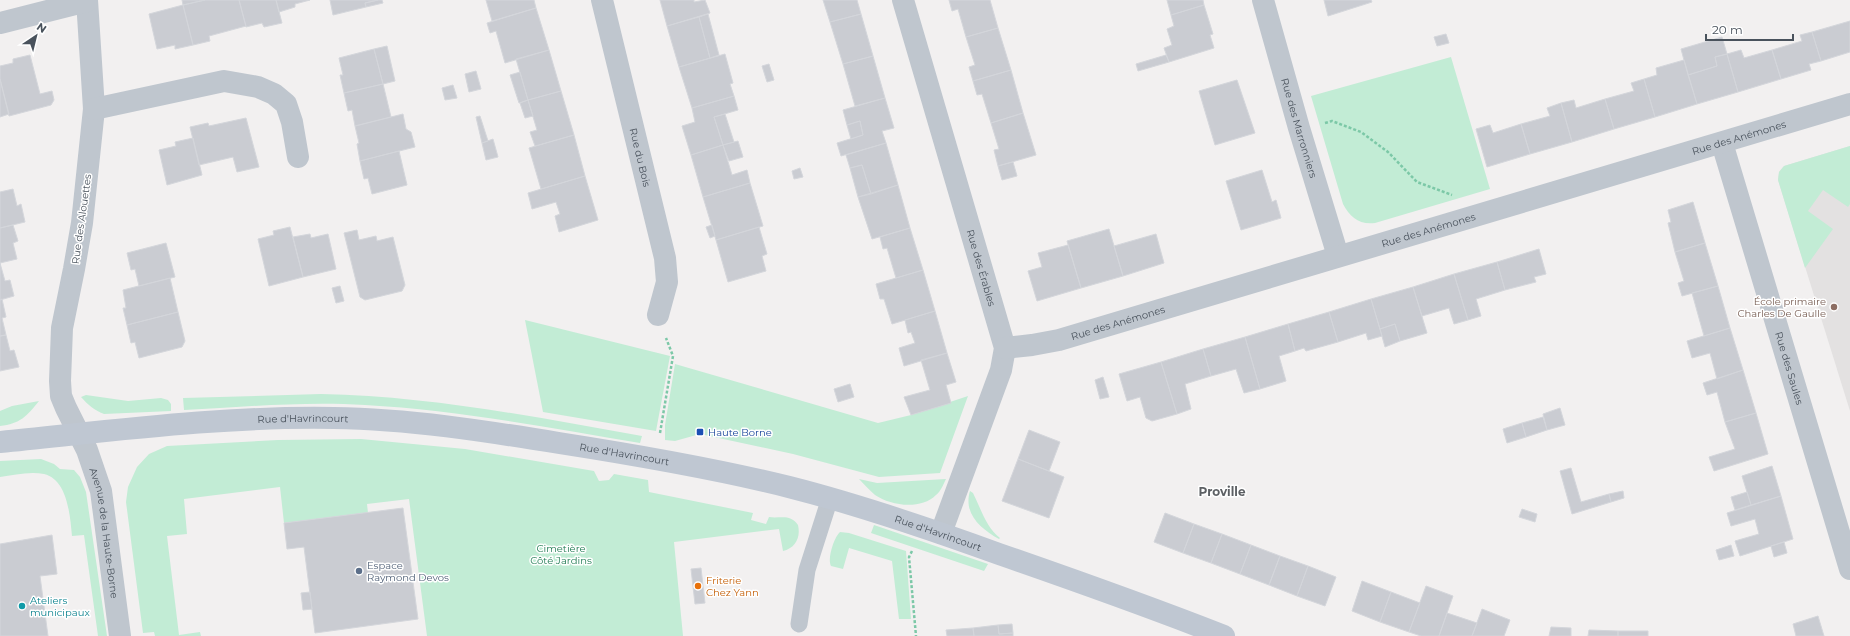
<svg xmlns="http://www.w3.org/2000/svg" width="1850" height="636" font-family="Montserrat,sans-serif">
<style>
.education{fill:#e3e1e1}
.green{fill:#c2ecd5}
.building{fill:#caccd2;stroke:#d4d6db}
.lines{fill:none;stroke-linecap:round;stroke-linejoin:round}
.path{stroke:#7cc8a7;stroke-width:2.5;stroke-dasharray:3 2;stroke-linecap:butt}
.lane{stroke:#bfc6ce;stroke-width:17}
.street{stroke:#bfc6ce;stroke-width:22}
.secondary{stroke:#bfc7d2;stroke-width:22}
.education-dot{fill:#8d6e63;stroke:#fff;stroke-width:1.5}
.transit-dot{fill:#1a4fb4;stroke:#fff;stroke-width:1.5}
.service-dot{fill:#5c6f8a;stroke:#fff;stroke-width:1.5}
.food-dot{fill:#e8710a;stroke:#fff;stroke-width:1.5}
.culture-dot{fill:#0f9aa8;stroke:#fff;stroke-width:1.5}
.labels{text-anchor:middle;stroke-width:3;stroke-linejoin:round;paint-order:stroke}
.street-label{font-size:10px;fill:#49525c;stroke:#fff}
.education-label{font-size:10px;fill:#785e54;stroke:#fff;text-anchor:end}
.transit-label{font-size:10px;fill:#164399;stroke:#fff;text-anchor:start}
.park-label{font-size:10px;fill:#1e7a51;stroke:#fff}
.service-label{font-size:10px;fill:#4e5e75;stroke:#fff;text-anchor:start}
.food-label{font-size:10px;fill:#c56008;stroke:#fff;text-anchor:start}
.culture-label{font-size:10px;fill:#0d838f;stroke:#fff;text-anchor:start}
.quarter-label{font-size:12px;font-weight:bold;fill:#5d6064;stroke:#fff}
</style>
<rect width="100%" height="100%" fill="#f2f0f0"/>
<path class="education" d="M1850 146V411L1778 180 1779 172 1784 166Z"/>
<path class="green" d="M1451 57 1490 189 1375 223C1359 225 1350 217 1343 204L1311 96Z
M1850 146V204L1848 207 1823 190 1808 211 1833 229 1805 268 1778 180 1779 172 1784 166Z
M525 320 670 356 656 431 543 412Z
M675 364 878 423 911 415 968 396 940 473 879 477 793 454 700 434 675 441 665 440V425Z
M321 394C429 396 536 417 642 436L640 443C549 428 457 410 365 405 305 401 244 407 184 410L183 398Z
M86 395 128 401 161 398 168 400 171 404V411L104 414C94 410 88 405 81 397Z
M39 401C27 416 20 424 0 426V411L12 406Z
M361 439 465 449 594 471 599 481 609 480 614 474 648 480 649 492 753 513 751 520 766 524 769 517C780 519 790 513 798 525 801 538 795 548 783 551L779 529 674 542 683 636H427L409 499 367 504 368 513 284 523 280 487 184 499 187 534 167 536 179 635 200 632 201 636H155L154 632 143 633 126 502 128 487 137 467 149 454 167 446 278 440Z
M41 459 54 464 60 469 74 470 80 477 86 492 107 636H98L84 535 72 536C70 516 68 480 44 474 30 471 14 475 0 477V461Z
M859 479 877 483 946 479C943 485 941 491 936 495 921 510 891 506 875 495 869 490 864 484 859 479Z
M970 491 973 493C981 509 986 527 1000 538L999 539C981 529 963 514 970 491Z
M874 525 988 564 984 571 871 533Z
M840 532 849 533 906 551 911 619H899L892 561 849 548 843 569 831 566C827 559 834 537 840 532Z"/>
<path class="building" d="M182 0H205L183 5Z
M205 0H239L246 26 209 36 210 41 193 45 183 5Z
M239 0H276L282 23 264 27 262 23 246 27Z
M276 0H310L295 4V7L279 12Z
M330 0H378L365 3 366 7 333 15Z
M378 0H382L383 3 366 7 365 3Z
M486 0H534L536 8 492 21Z
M660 0H694V2L705 0 710 13 667 26Z
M823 0H857L861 14 830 22Z
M949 0H990L998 28 966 37 958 9 952 11Z
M1167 0H1203L1204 5 1171 15Z
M1324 0H1371L1372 2 1328 16Z
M183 5 193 45 175 49V45L157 49 149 14Z
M1204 5 1213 34 1210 35 1214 48 1169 62 1164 48 1172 45 1167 29 1174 26 1171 15Z
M536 8 549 50 505 63 496 31 490 33 487 23Z
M708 14 719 55 710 58 699 17Z
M861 14 873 56 843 64 830 22Z
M699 17 710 58 679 67 667 26Z
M1850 21V52L1821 61 1812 32Z
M998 28 1011 70 973 81 969 67 975 65 966 37Z
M1812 32 1821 61 1809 64 1811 70 1781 79 1772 50 1802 41 1800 35Z
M1446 34 1449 43 1437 46 1434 37Z
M1722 37 1727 54 1715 57 1717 66 1688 75 1681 49Z
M387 46 395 81 383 84 374 49Z
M374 49 383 84 344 93 340 75H343L339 58Z
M549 50 561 91 528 100 516 59Z
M1741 50 1744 58 1772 50 1781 79 1738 92 1727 54Z
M725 54 733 83 730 84 734 96 692 108 679 67Z
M1727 54 1738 92 1697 104 1688 75 1717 66 1715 57Z
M30 55 40 94 52 91 54 100 51 105 9 116 0 79V66L13 63V59Z
M1166 55 1169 62 1138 71 1136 64Z
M873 56 885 98 855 106 843 64Z
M1684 60 1697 104 1655 117 1644 79 1657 75 1656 68Z
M769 64 774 80 767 82 762 66Z
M1011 70 1023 113 991 123 982 94 977 95 973 81Z
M476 71 481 89 469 92 465 74Z
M520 72 528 100 519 103 510 75Z
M0 79 9 114 0 117Z
M1644 79 1655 117 1614 129 1605 99 1634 91 1631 83Z
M1237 80 1255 133 1215 145 1199 91Z
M383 84 391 117 355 126 352 110 348 111 344 93Z
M453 85 457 98 445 100 442 88Z
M561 91 574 135 535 146 530 132 537 130 528 100Z
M734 96 738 110 714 117 723 145 691 155 682 126 695 122 692 108Z
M885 98 894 128 882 131 886 143 841 156 837 143 863 135 860 121 847 125 843 110Z
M1605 99 1614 129 1572 142 1561 103 1574 100 1576 108Z
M528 100 533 116 525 118 520 103Z
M1561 103 1572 142 1530 154 1521 124 1550 116 1547 108Z
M1023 113 1036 155 998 166 994 150 999 149 991 123Z
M403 114 406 129 411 132 415 147 360 161 357 144 359 143 355 126Z
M725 114 734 142 723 145 714 117Z
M480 116 488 141 482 143 476 117Z
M246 118 259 167 237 172 233 157 199 165 190 127 208 123 209 126Z
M860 121 863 135 851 139 847 125Z
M1521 124 1530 154 1487 167 1476 129 1490 125 1493 133Z
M574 135 585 176 541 189 529 148Z
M193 138 202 175 167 185 159 150 176 146 175 142Z
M493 139 498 157 486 160 482 143Z
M738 141 743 157 729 161 723 145Z
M886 143 898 185 871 194 862 165 850 168 846 155Z
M723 145 732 175 747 170 750 183 703 197 691 155Z
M399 151 407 185 372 194 368 178 364 179 360 161Z
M1013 162 1017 176 1002 180 998 166Z
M862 165 871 194 858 197 850 168Z
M800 168 803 177 794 179 792 171Z
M1262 170 1272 202 1276 200 1281 218 1241 230 1226 181Z
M585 176 598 220 559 232 555 216 560 214 556 202 532 209 528 193Z
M750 183 763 226 716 240 703 197Z
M898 185 910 228 872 239 858 197Z
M13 189 17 206 21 204 25 222 0 228V192Z
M1693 202 1705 243 1675 252 1668 223 1671 222 1668 210Z
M13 225 18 241 13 243 17 259 0 263V228Z
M712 225 715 236 710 238 706 227Z
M290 227 303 277 269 286 258 239 274 235 273 231Z
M759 227 767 254 762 256 766 271 728 282 716 240Z
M910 228 923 270 896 278 887 248 883 249 880 237Z
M1109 229 1123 276 1081 288 1067 241Z
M357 230 359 240 376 236 377 241 393 237 405 285 402 291 365 300 360 297 344 233Z
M310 234 311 238 328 234 336 269 303 277 293 237Z
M1156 234 1164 263 1123 276 1114 246Z
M166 243 175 277 139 286 135 269 131 270 127 253Z
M1705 243 1718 286 1682 296 1678 283 1684 281 1675 252Z
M1068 245 1081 288 1037 301 1028 271 1042 267 1038 253Z
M1539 249 1546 274 1534 277 1536 282 1505 290 1497 262Z
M1497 262 1505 290 1476 299 1481 316 1468 320 1454 274Z
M0 263 5 281 10 280 14 296 0 300Z
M923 270 935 311 892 324 884 299H880L876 284Z
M1454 274 1468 320 1454 324 1449 308 1422 316 1413 287Z
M170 278 178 312 127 325 123 308H126L123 290Z
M340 286 344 301 336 303 332 288Z
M1718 286 1730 328 1704 336 1692 293Z
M1413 287 1427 333 1400 341 1395 324 1380 329 1371 299Z
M2 299 6 317 2 318 6 335 0 336V300Z
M1371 299 1382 336 1368 340 1366 333 1338 342 1329 312Z
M935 311 947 353 904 366 899 348 915 343 911 332 908 333 905 320Z
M178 312 185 341 182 347 139 358 135 342 131 343 127 325Z
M1329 312 1338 342 1306 351 1304 348 1295 351 1288 324Z
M1288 324 1295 351 1279 356 1286 381 1260 389 1245 337Z
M1395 324 1400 341 1385 347 1380 329Z
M1730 328 1743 370 1717 379 1710 353 1692 358 1687 341Z
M6 335 10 351 14 350 19 367 0 371V336Z
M1245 337 1260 389 1244 393 1236 369 1211 376 1203 349Z
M1203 349 1211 376 1185 384 1191 409 1177 414 1161 362Z
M947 353 956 382 946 385 951 403 911 415 904 397 930 390 921 360Z
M1161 362 1177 414 1152 421 1146 418 1140 397 1127 401 1119 374Z
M1743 370 1756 413 1725 422 1717 392 1707 395 1703 383Z
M1103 377 1109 397 1100 399 1095 380Z
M850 384 854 397 838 402 834 389Z
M1560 408 1565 425 1547 430 1543 414Z
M1756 413 1768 454 1714 471 1709 457 1735 449 1725 422Z
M1543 417 1547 430 1526 437 1522 423Z
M1522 423 1526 437 1507 443 1503 429Z
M1029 430 1060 442 1049 471 1018 459Z
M1018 459 1064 477 1049 518 1002 501Z
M1772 466 1781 496 1751 505 1742 476Z
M1571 468 1581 502 1609 494 1611 502 1572 514 1560 471Z
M1623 491 1624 498 1611 502 1609 494Z
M1747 492 1751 505 1735 510 1731 497Z
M1781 496 1793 539 1740 556 1735 541 1759 534 1755 519 1731 526 1727 513Z
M403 508 418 619 315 633 304 547 287 549 284 523Z
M1522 509 1537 514 1535 522 1519 517Z
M1165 513 1194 524 1183 553 1154 542Z
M1194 524 1222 534 1211 563 1183 553Z
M1222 534 1251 545 1240 574 1211 563Z
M52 535 57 574 40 576 48 636H0V544Z
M1784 542 1787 553 1774 557 1771 546Z
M1251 545 1280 556 1269 585 1240 574Z
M1731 545 1734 556 1719 560 1716 550Z
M1280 556 1308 566 1297 596 1269 585Z
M1308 566 1336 577 1325 606 1297 596Z
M701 568 705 603 695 604 691 569Z
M1362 581 1391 592 1380 622 1352 611Z
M1426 586 1453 596 1439 636H1421L1409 632Z
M310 592 312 609 303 610 301 593Z
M1391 592 1420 603 1409 632 1380 622Z
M1482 609 1510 620 1504 636H1472Z
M1447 613 1477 623 1472 636H1439Z
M1818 616 1824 636H1796L1793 624Z
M1012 624 1013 633 999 634 998 625Z
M998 625 999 634 1013 633V636H974L973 628Z
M1551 627 1571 628V636H1549Z
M973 628 974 636H947L946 630Z
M1589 630 1618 631V636H1588Z
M1618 631H1648V636H1618Z"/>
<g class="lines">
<path class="path" d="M1325 123 1332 121 1361 132 1388 152 1417 182 1452 195
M660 433 673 356 666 338
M912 551 909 557 916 636"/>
<path class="lane" d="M799 624 807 570 830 498"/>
<g class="street">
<path id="s1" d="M87 0 94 109 82 223 74 269 62 328 60 381 61 396 66 408 87 450 101 491 120 636"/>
<path id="s2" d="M602 0 665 258 667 282 658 315"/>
<path id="s3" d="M903 0 1005 348 1001 370 941 533"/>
<path id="s4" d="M1263 0 1299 128 1338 256"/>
<path d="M0 23 87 1"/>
<path d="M94 109 224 81 258 87 274 94 286 104 292 122 298 157"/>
<path id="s5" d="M1722 143 1850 569"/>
<path id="s6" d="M1005 348 1032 345 1059 340 1850 104"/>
</g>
<path class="secondary" id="s7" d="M0 442C111 431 222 416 334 418 409 419 485 431 559 443 636 455 713 468 789 487 860 505 930 529 999 554 1074 580 1150 607 1224 636"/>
</g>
<circle class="education-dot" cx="1834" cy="307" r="4"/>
<rect class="transit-dot" x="696" y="428" width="8" height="8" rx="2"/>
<circle class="service-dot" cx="359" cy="571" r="4"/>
<circle class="food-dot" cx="698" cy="586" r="4"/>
<circle class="culture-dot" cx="22" cy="606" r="4"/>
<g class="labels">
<g class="street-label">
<text dy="4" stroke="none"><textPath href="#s4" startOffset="133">Rue des Marronniers</textPath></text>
<text dy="4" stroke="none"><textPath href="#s6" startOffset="764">Rue des Anémones</textPath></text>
<text dy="4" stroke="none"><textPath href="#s2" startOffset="162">Rue du Bois</textPath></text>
<text transform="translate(81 219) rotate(-82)" y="4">Rue des Alouettes</text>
<text dy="4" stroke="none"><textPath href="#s6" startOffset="440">Rue des Anémones</textPath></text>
<text dy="4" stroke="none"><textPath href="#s3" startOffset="279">Rue des Érables</textPath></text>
<text dy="4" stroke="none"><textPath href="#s6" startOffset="116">Rue des Anémones</textPath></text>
<text dy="4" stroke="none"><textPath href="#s5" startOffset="235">Rue des Saules</textPath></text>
<text dy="4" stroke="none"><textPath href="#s7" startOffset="304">Rue d'Havrincourt</textPath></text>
<text dy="4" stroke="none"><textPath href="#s7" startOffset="628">Rue d'Havrincourt</textPath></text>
<text dy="4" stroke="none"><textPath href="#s1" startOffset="544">Avenue de la Haute-Borne</textPath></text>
<text dy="4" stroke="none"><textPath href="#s7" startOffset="952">Rue d'Havrincourt</textPath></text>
</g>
<g class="education-label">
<text x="1826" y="305">École primaire<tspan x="1826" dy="12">Charles De Gaulle</tspan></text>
</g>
<g class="transit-label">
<text x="708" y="436">Haute Borne</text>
</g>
<g class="park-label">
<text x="561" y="552">Cimetière<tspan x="561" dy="12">Côté Jardins</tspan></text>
</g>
<g class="service-label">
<text x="367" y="569">Espace<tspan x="367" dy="12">Raymond Devos</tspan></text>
</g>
<g class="food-label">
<text x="706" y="584">Friterie<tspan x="706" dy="12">Chez Yann</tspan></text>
</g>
<g class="culture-label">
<text x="30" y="604">Ateliers<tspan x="30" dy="12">municipaux</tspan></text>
</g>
<g class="quarter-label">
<text x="1222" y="496">Proville</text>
</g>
</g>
<g transform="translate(36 36) rotate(35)" stroke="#ffffff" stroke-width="3" paint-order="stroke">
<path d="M0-3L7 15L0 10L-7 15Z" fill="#49525c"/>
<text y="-6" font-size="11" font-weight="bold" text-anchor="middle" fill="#49525c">N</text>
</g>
<path d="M1706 34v6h87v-6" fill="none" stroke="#49525c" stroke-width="2"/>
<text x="1712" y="34" font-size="12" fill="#49525c" stroke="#ffffff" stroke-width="3" paint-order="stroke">20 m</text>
</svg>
